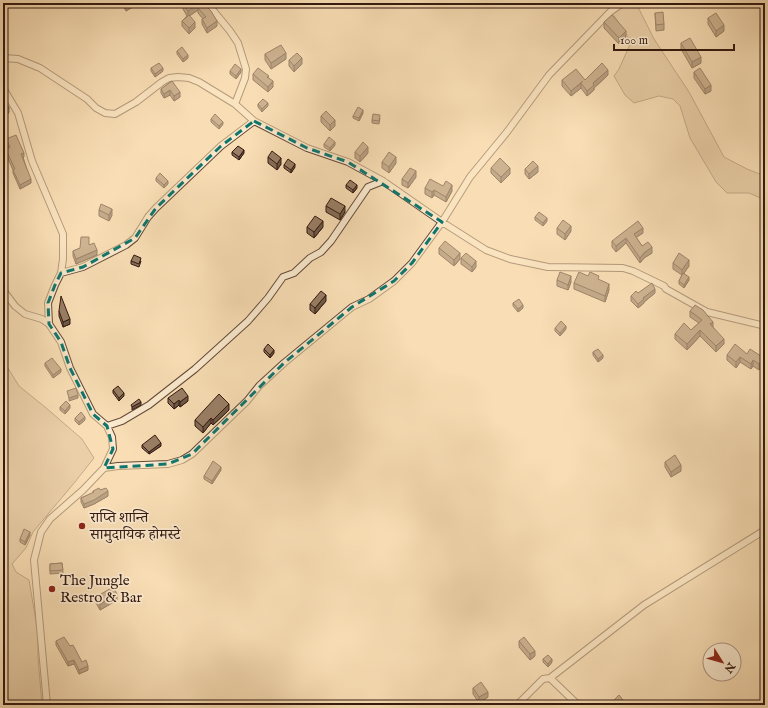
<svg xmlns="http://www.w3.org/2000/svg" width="768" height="708" font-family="'IM FELL English','Noto Serif Devanagari',serif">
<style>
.green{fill:#d7bd99;stroke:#856b54}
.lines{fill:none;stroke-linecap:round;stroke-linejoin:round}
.street-casing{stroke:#644a39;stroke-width:8}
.street{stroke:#fbeacf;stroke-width:6}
.wall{fill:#846d58;stroke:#331910}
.shaded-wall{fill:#6c5947;stroke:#331910}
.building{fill:#9a7f66;stroke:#331910}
.marked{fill:none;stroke:#0f766e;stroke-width:3;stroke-dasharray:8 5;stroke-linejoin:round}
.poi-dot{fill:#8f2418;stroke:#fbeacf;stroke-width:1.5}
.labels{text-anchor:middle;stroke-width:3.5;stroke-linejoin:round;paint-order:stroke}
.poi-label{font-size:15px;fill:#331910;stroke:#fbeacf;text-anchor:start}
</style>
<rect width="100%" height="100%" fill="#f9deb5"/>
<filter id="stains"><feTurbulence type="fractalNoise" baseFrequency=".005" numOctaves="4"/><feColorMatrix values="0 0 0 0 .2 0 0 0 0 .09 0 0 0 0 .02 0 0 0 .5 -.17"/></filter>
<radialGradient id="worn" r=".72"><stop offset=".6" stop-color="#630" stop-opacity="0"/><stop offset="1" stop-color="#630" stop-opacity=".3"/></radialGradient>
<path class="green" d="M630 3H636L654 39 689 92 724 157 747 169 765 176V215L763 199 749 193H727L716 182 690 138 680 106 673 99 659 96 634 103 625 95 614 76 619 69 631 42 613 14Z
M3 360 19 386 45 407 82 439 94 458 75 482 33 532 26 548 12 564 16 572 29 580 38 633V658L42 705H3Z"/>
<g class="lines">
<g class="street-casing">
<path id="street" d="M207 3 230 31 238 43 246 69 245 78 235 104
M3 58 18 59 40 68 87 99 96 108 105 113 115 114 136 102 162 82 169 78 178 77 189 78 199 82 235 104 254 121 307 148 348 162 383 181 442 222 486 250 510 259 548 267 623 268 633 271 664 286 666 289 707 312 765 326
M3 88 18 113 32 161 63 234V259L61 273 55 285 48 303 49 324 61 342 70 368 93 414 107 426 112 437 113 449 104 468 83 490 50 519 41 532 34 560 47 705
M61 273 83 267 126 245 135 238 148 217 156 208 221 146 254 121
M3 290 15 306 25 314 42 319 49 324
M107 426 122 421 149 405 195 369 248 321 268 298 283 277 294 273 310 258 321 252 331 241 368 187 383 181
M104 468 118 466 168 464 182 460 192 454 247 401 259 386 284 363 352 307 369 299 394 281 412 263 442 222 470 177 507 132 549 75 611 11 622 3
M550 678 644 605 765 530
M517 705 543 679 550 678 578 705"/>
</g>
<use href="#street" class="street"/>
</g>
<path class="wall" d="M121 3H138V4L126 11Z
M183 3 198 8 217 26 207 33 202 24V19H203L198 13V10L189 16 195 28 189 34 182 26V21L187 16 183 9Z
M655 13 664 24V30L656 31Z
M708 18 724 31 716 37 708 24Z
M604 22 626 37 619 44 604 28Z
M681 43 701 63 692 68 681 49Z
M177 51 188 58 183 62 177 54Z
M265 54 286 59 271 69 265 60Z
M289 60 302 64 294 72 289 66Z
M151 68 163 71 155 77 151 71Z
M230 71 241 72 236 79 230 74Z
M694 72 711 91 705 94 694 78Z
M253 74 269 78 273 87 268 92 253 80Z
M608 75 594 88V90L587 96 581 88 571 96 562 86V80H585Z
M172 81 180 97 174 101 170 95 164 98 161 93V89Z
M3 102 9 112 5 118 3 117Z
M258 104 268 106 262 112 258 107Z
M363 113 359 121 353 118V116Z
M321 116 335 126 330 131 321 122Z
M380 118 379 124 372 123V120Z
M211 119 223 124 219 129 211 122Z
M6 139 24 157H23L31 183 20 189 13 173V170L6 154V150L9 148 6 143Z
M324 144 335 145 330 151 324 147Z
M232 152 244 153 239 160 232 155Z
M355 152 368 153 360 162 355 158Z
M268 157 281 164 277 170 268 163Z
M382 162 396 163 389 173 382 168Z
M284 165 295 167 291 173 284 168Z
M491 168 510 174 501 183 491 173Z
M525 169 538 172 529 179 525 174Z
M416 177 408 188 402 185V179Z
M156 178 168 184 164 188 156 181Z
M346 185 357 188 353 193 346 188Z
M425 188 452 191 446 202 434 195 432 198 425 194Z
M326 206 345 212 340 220 326 212Z
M99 210 112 215 109 221 99 216Z
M535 217 547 221 543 226 535 220Z
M307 227H323L314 238 307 233Z
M557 228 571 231 565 240 557 234Z
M643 233 636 237 642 246 652 253 644 258 640 263 626 243 616 252 612 247V241Z
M89 245 97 255 76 264 73 256V251Z
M439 248 460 259 454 266 439 254Z
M461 258 476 267 472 272 461 264Z
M131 261H141L139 267 131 264Z
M673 263 689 266 684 273 689 280 684 288 679 284V281L682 275 673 269Z
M557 280 571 282 568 290 557 286Z
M599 280 609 290 605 302 574 289V283Z
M638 293H655L644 302V303L638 308 631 301V296Z
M326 301 315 314 310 310V304Z
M513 303 523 308 518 312 513 306Z
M59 311 70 324 63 327 59 316Z
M690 311 713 327 724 344 716 352 700 336 687 350 675 339V334L691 330 699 323 690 317Z
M555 328 566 329 560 336 555 331Z
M264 349 274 353 270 358 264 352Z
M593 352 603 358 598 362 593 355Z
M747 354 764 364 759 370 753 366 751 369 740 362 736 368 727 360V355Z
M45 363 61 372 53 378 45 366Z
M113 390 124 396 119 401 113 393Z
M168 398 188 401 180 407 179 405 174 409 168 403Z
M60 407 70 408 65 414 60 410Z
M229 410 213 425 211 423 203 433 195 426V420Z
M75 418 85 420 79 425 75 421Z
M142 445 161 446 149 454 142 448Z
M665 462 681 471 671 477 665 467Z
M221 470 212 484 204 479V476Z
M93 491 108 496 94 504 84 508 81 502V498L93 493Z
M30 535 25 545 20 542V539Z
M62 563 63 573 50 574V564Z
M96 597 117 600 100 610 96 603Z
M56 641 70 646 88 670 79 674 74 664 68 666 56 645Z
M519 641 535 656 530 660 519 647Z
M543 659 552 662 548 667 543 662Z
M473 688 488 697 479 703 473 694Z"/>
<path class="shaded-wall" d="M132 3H138V4L126 11V7Z
M198 4V10L188 17V11Z
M217 21V26L207 33V28Z
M195 22V28L189 34V28Z
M724 25V31L716 37V31Z
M626 31V37L619 44V38Z
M286 53V59L271 69V63Z
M188 55V58L183 62V59Z
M701 57V63L692 68V62Z
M302 58V64L294 72V66Z
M163 68V71L155 77V74Z
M241 69V72L236 79V76Z
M608 70V75L594 88V90L587 96V91L593 83Z
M273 81V87L268 92V87Z
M581 83V88L571 96V91Z
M711 85V91L705 94V89Z
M170 90V95L164 98V94Z
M180 92V97L174 101V96Z
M268 103V106L262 112V109Z
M9 107V112L5 118V113Z
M363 110V113L359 121V118Z
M335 120V126L330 131V125Z
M223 122V124L219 129V126Z
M335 142V145L330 151V148Z
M368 147V153L360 162V156Z
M244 150V153L239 160V157Z
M24 153V157L21 158V154Z
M396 157V163L389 173V167Z
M281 158V164L277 170V164Z
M295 164V167L291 173V170Z
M538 166V172L529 179V174Z
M510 168V174L501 183V177Z
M416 171V177L408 188V183Z
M31 179V183L20 189V185Z
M168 181V184L164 188V185Z
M357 185V188L353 193V190Z
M452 185V191L446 202V197Z
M434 190V195L432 198V192Z
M345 206V212L340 220V214Z
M112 209V215L109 221V215Z
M547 218V221L543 226V223Z
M323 221V227L314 238V232Z
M571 226V231L565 240V234Z
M643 228V233L634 239V234Z
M626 238V243L616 252V246Z
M652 247V253L644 258 640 263V258L644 253Z
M97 250V255L76 264V259Z
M460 253V259L454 266V260Z
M689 260V266L682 276V270Z
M476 261V267L472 272V267Z
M571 276V282L568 290V285Z
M689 277V280L684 288V285Z
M609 284V290L605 302V296Z
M655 289V293L644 302V303L638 308V304L643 298Z
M326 295V301L315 314V308Z
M523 305V308L518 312V309Z
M70 319V324L63 327V322Z
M713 322V327L710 324Z
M566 326V329L560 336V333Z
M700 330V336L687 350V344Z
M724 339V344L716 352V346Z
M274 350V353L270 358V355Z
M603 355V358L598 362V359Z
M740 357V362L736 368V362Z
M764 358V364L759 370V364Z
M753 360V366L751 369V364Z
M61 369V372L53 378V375Z
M124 393V396L119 401V398Z
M78 395V398L69 401V398Z
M188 396V401L180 407V402Z
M179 400V405L174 409V404Z
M141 402V405L132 410V407Z
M229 404V410L213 425V420Z
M70 405V408L65 414V411Z
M85 417V420L79 425V422Z
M211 418V423L203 433V427Z
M161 443V446L149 454V452Z
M681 465V471L671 477V472Z
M221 467V470L212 484V481Z
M108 491V496L94 504 84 508V504Z
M30 532V535L25 545V542Z
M117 594V600L100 610V604Z
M535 651V656L530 660V654Z
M552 659V662L548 667V664Z
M74 660V664L68 666V662Z
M88 666V670L79 674V670Z
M488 692V697L479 703V697Z"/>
<path class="building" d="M123 3H132L126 7Z
M183 3H197L198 4 188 11Z
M203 3 211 11 217 21 207 28 202 19 206 17 198 8Z
M663 12 664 24 656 25 655 13Z
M716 13 724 25 716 31 708 18Z
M189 15 195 22 189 28 182 21Z
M612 15 626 31 619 38 604 22Z
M690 38 701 57 692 62 681 43Z
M281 45 286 53 271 63 265 54Z
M182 47 188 55 183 59 177 51Z
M297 53 302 58 294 66 289 60Z
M159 63 163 68 155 74 151 68Z
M602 63 608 70 593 83 594 85 587 91 581 83 583 81 571 91 562 80 576 69 585 80Z
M235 64 241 69 236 76 230 71Z
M258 68 269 76 267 77 273 81 268 87 253 74Z
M700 68 711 85 705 89 694 72Z
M172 81 180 92 174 96 170 90 164 94 161 89Z
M263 99 268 103 262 109 258 104Z
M3 102 9 107 5 113 3 112Z
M358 107 363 110 359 118 353 116Z
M326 111 335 120 330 125 321 116Z
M215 114 223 122 219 126 211 119Z
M373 114 380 115 379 121 372 120Z
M16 135 24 153 21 154 31 179 20 185 13 170 15 169 6 150 10 147 6 139Z
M329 137 335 142 330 148 324 144Z
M363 142 368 147 360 156 355 152Z
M238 146 244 150 239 157 232 152Z
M272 151 281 158 277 164 268 157Z
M389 152 396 157 389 167 382 162Z
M500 158 510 168 501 177 491 168Z
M288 159 295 164 291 170 284 165Z
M533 161 538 166 529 174 525 169Z
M410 168 416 171 408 183 402 179Z
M160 173 168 181 164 185 156 178Z
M430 179 443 186 446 181 452 185 446 197 434 190 432 192 425 188Z
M350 180 357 185 353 190 346 185Z
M331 198 345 206 340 214 326 206Z
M101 204 112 209 109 215 99 210Z
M539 212 547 218 543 223 535 217Z
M315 216 323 221 314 232 307 227Z
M563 220 571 226 565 234 557 228Z
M638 221 643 228 634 234 642 246 648 242 652 247 644 253 640 258 626 238 616 246 612 241Z
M81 237H89V245L94 243 97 250 76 259 73 251 80 248Z
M445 241 460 253 454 260 439 248Z
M466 253 476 261 472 267 461 258Z
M679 253 689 260 682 270 673 263Z
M134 255 141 258 139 264 131 261Z
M560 272 571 276 568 285 557 280Z
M579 272 588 276 590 272 599 276 598 279 609 284 605 296 574 283Z
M683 273 689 277 684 285 679 281Z
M652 283 655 289 643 298 644 299 638 304 631 296 636 291 638 293Z
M321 291 326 295 315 308 310 304Z
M61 296 70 319 63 322 59 311Z
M519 299 523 305 518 309 513 303Z
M695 305 703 310 713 322 710 324 724 339 716 346 700 330 687 344 675 334 684 323 691 330 702 320 690 311Z
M561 321 566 326 560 333 555 328Z
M268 344 274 350 270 355 264 349Z
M735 344 747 354 750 349 764 358 759 364 753 360 751 364 740 357 736 362 727 355Z
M598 349 603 355 598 359 593 352Z
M52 358 61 369 53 375 45 363Z
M118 386 124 393 119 398 113 390Z
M76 388 78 395 69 398 67 391Z
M182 388 188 396 180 402 179 400 174 404 168 398Z
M219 394 229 404 213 420 211 418 203 427 195 420 205 409Z
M139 399 141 402 132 407 131 405Z
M66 401 70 405 65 411 60 407Z
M81 412 85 417 79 422 75 418Z
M155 435 161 443 149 452 142 445Z
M675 455 681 465 671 472 665 462Z
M213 461 221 467 212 481 204 476Z
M99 488 100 490 106 488 108 491 94 500 84 504 81 498 94 492 93 491Z
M24 529 30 532 25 542 20 539Z
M62 563 63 570 50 571V564Z
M113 587 117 594 100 604 96 597Z
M64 637 70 646 73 645 82 662 86 660 88 666 79 670 74 660 68 662 56 641Z
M524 637 535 651 530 654 519 641Z
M548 655 552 659 548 664 543 659Z
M481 682 488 692 479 697 473 688Z
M619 695 627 705H609Z"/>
<path d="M0 0H768V708H0ZM254 121 307 148 348 162 442 222 412 263 394 281 352 307 284 363 192 454 168 464 104 468 113 449 107 426 93 414 70 368 61 342 49 324 48 303 55 285 61 273 83 267 135 238 156 208 221 146Z" fill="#f9deb5" fill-opacity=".55" fill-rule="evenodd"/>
<path class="marked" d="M254 121 307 148 348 162 442 222 412 263 394 281 352 307 284 363 192 454 168 464 104 468 113 449 107 426 93 414 70 368 61 342 49 324 48 303 55 285 61 273 83 267 135 238 156 208 221 146Z"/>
<g class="poi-dot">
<circle cx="82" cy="526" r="4"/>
<circle cx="52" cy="589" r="4"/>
</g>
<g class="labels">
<g class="poi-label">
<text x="90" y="522">राप्ति शान्ति<tspan x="90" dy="17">सामुदायिक होमस्टे</tspan></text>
<text x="60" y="585">The Jungle<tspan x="60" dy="17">Restro &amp; Bar</tspan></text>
</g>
</g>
<rect width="768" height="708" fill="none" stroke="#f9deb5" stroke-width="16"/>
<rect x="4" y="4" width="760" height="700" fill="none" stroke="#331910" stroke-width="2"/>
<rect x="8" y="8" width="752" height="692" fill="none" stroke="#331910"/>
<g transform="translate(722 662) rotate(127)"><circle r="19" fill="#fbeacf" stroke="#ab9683"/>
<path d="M0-3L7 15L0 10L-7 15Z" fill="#8f2418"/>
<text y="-6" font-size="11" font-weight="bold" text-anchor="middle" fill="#331910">N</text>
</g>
<path d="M614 44v6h120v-6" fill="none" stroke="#331910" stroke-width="2"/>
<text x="620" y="44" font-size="12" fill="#331910" stroke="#fbeacf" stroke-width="3" paint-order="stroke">100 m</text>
<rect width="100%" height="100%" filter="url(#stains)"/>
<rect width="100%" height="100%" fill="url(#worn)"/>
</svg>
